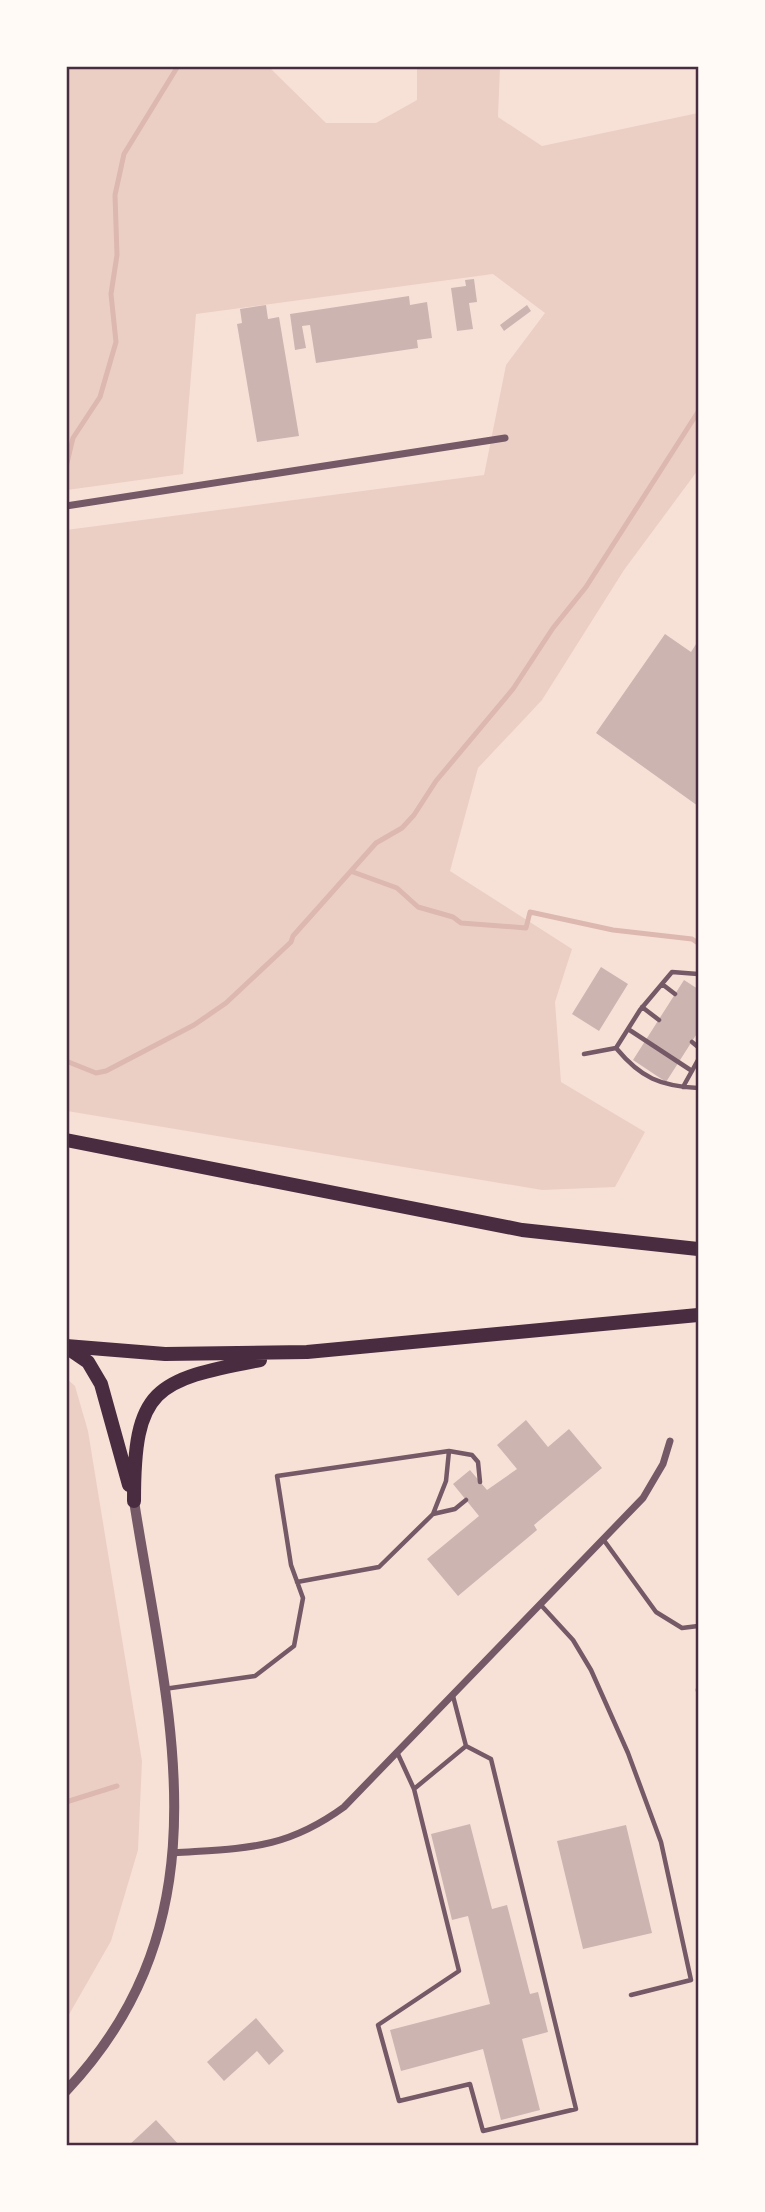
<svg xmlns="http://www.w3.org/2000/svg" width="765" height="2212" font-family="Arial,sans-serif">
<style>
.green{fill:#ebcfc5}
.lines{fill:none;stroke-linecap:round;stroke-linejoin:round}
.stream{stroke:#dcb8b0;stroke-width:5}
.building{fill:#ccb4b1}
.service{stroke:#755966;stroke-width:4.5}
.minor{stroke:#755966;stroke-width:7}
.tertiary{stroke:#755966;stroke-width:10}
.trunk{stroke:#4a2c40;stroke-width:14}
.neatline{fill:none;stroke:#4a2c40;stroke-width:2.5}
</style>
<rect width="100%" height="100%" fill="#f7e1d7"/>
<path class="green" d="M67 67H269L326 123H376L417 100V67H500L498 117 542 146 698 113V470L624 570 542 700 478 768 450 871 572 949 555 1002 561 1082 645 1132 615 1187 542 1190 67 1111 66 530 484 475 506 365 545 313 493 274 196 314 183 474 67 490Z
M67 1379 75 1386 88 1431 142 1761 138 1850 111 1941 67 2018Z"/>
<g class="lines">
<path class="stream" d="M66 467 73 438 100 397 116 342 111 294 117 255 115 195 124 154 178 66
M353 872 397 888 418 907 453 917 461 923 526 928 530 912 613 930 692 939 698 943
M66 1061 96 1073 106 1071 194 1025 226 1003 291 942 293 936 376 843 402 828 414 815 436 781 513 689 553 628 586 587 698 412
M66 1802 117 1786"/>
</g>
<path class="building" d="M474 279 477 302 469 303 473 329 457 331 451 288 466 286 465 280Z
M409 296 410 305 427 302 432 338 417 340 418 348 316 363 310 325 302 326 306 348 295 350 290 314Z
M266 305 268 319 279 317 299 436 257 442 237 324 242 323 240 309Z
M527 305 531 311 504 331 500 325Z
M665 634 691 652 698 641V806L596 733Z
M601 967 628 984 599 1031 572 1014Z
M684 980 698 989V1032L666 1082 633 1060Z
M526 1420 548 1447 569 1429 602 1468 534 1525 537 1530 458 1596 427 1559 479 1516 453 1484 470 1470 487 1490 517 1469 497 1445Z
M470 1824 492 1909 507 1905 530 1994 538 1992 548 2032 522 2039 540 2110 501 2120 483 2049 401 2071 390 2030 490 2004 468 1916 452 1920 431 1834Z
M626 1825 652 1933 583 1949 557 1841Z
M256 2018 284 2051 269 2065 257 2051 224 2081 207 2062Z
M156 2120 180 2146H128Z"/>
<g class="lines">
<path class="service" d="M698 974 672 972 640 1010 616 1048C641 1078 660 1086 698 1088
M662 984 675 994
M642 1007 659 1020
M628 1029 692 1071
M692 1042 698 1047
M584 1054 616 1048
M683 1087 698 1060
M449 1451 472 1455 478 1462 480 1482
M433 1514 455 1509 466 1500
M603 1539 656 1612 682 1628 698 1626
M540 1604 573 1640 591 1670 628 1753 661 1842 691 1980 631 1995
M164 1689 255 1676 294 1646 303 1598 291 1565 277 1476 449 1451 446 1481 433 1514 379 1567 297 1582
M698 1689V1691
M397 1752 414 1789 459 1971 378 2025 399 2101 470 2084 483 2131 576 2109 491 1759 466 1746 453 1696
M414 1789 466 1746"/>
<path class="minor" d="M66 506 505 438
M174 1853C245 1848 285 1850 344 1807L643 1498 663 1464 670 1441"/>
<path class="tertiary" d="M66 2091C231 1916 167 1712 134 1501"/>
<path class="trunk" d="M66 1140 522 1230 698 1249
M66 1346 165 1354 307 1352 698 1315
M66 1347 88 1362 101 1384 129 1485
M134 1501C134 1388 154 1380 260 1360"/>
</g>
<rect width="765" height="2212" fill="none" stroke="#fffaf5" stroke-width="136"/>
<rect x="68" y="68" width="629" height="2076" class="neatline"/>
</svg>
